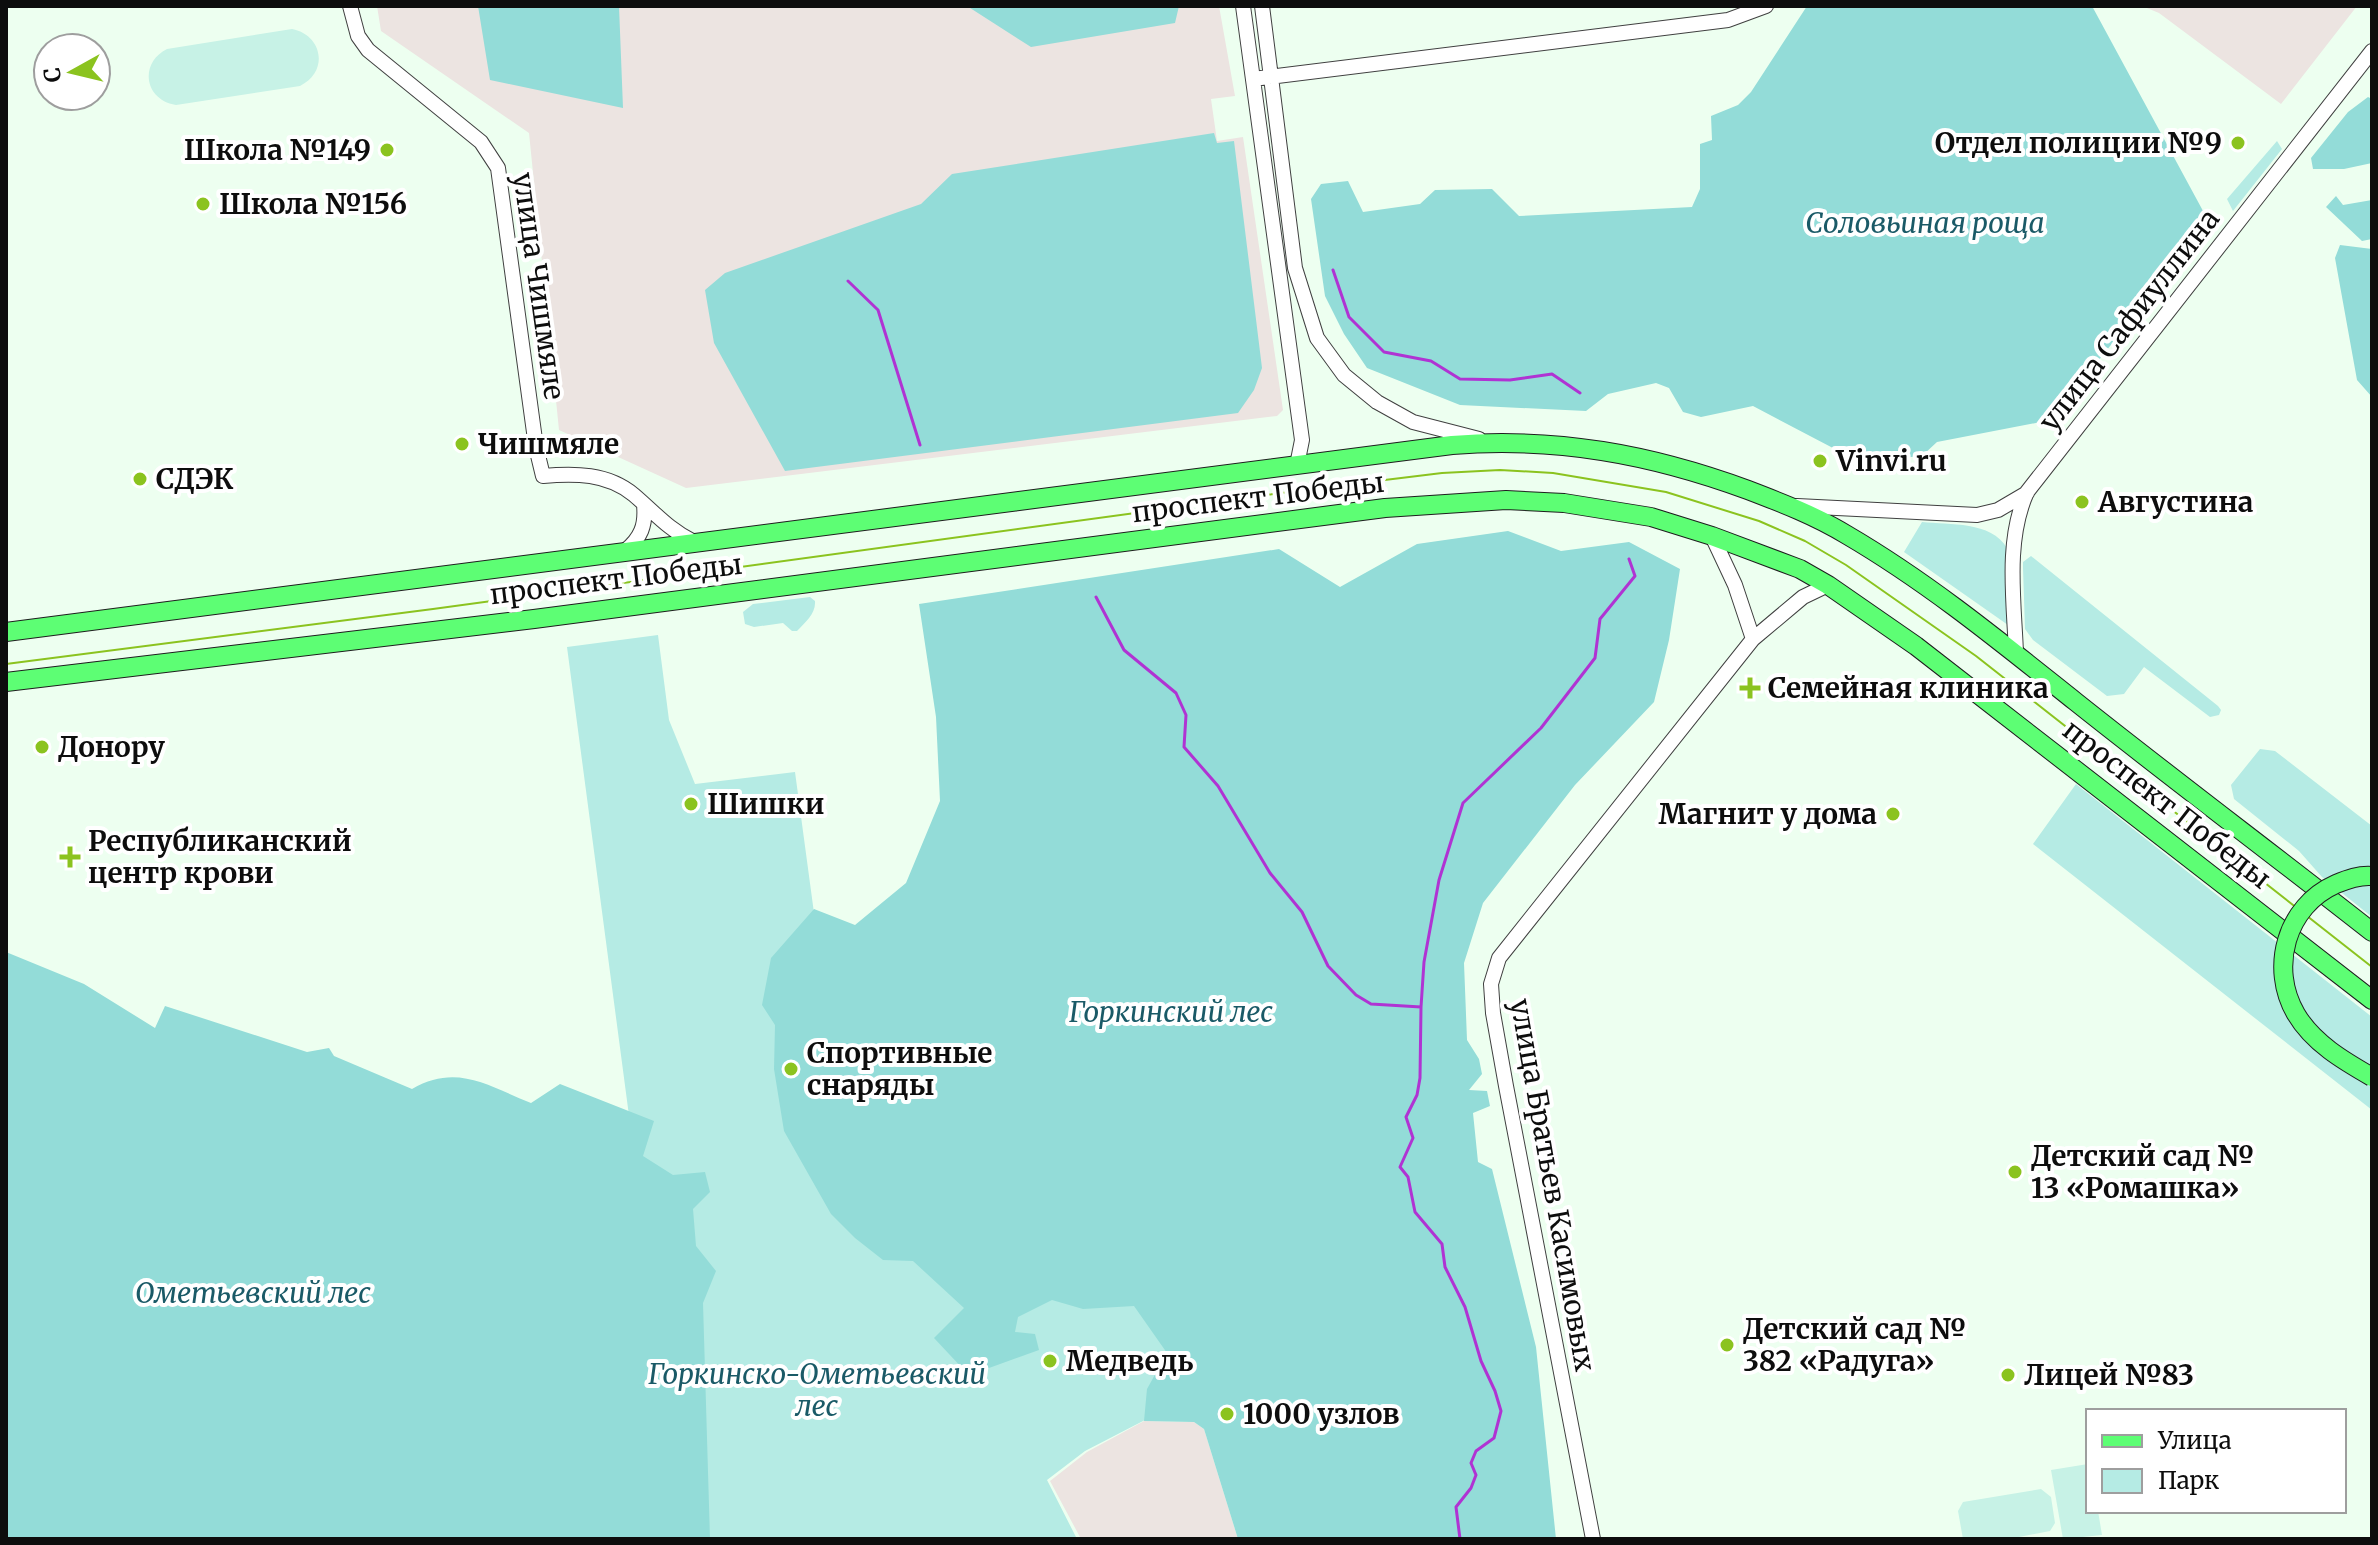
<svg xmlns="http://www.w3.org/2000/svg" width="2378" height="1545" font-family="Merriweather,serif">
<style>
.industrial{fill:#ece4e1}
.green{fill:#b5ebe4}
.forest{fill:#93dcd8}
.pitch{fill:#c7f2e6}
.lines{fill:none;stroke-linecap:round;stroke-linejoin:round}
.stream{stroke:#b033d3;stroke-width:3}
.minor-casing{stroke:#404040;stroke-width:16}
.major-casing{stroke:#1e1e1e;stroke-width:20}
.minor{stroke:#fff;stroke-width:14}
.major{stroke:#5dfe74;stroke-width:18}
.tram{stroke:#8bc31f;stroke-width:2}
.major-bridge-casing{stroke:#1e1e1e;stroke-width:20;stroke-linecap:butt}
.major-bridge{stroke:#5dfe74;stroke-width:18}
.poi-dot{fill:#8bc31f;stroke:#fff;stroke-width:3}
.labels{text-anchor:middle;stroke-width:8;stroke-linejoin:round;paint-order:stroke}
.poi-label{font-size:28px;font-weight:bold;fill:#0d0d0d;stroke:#fff;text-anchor:start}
.park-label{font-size:28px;font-style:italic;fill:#1a5a67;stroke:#fff}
.street-label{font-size:28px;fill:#0d0d0d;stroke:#fff}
</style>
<rect width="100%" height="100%" fill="#edfff0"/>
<path class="industrial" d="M377 6H1219L1235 96 1211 99 1217 141 1243 137 1283 410 1277 416 686 488 559 430 529 133 381 31Z
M2142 6H2357L2281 104 2159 13Z
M1144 1421 1194 1422 1204 1429 1238 1539H1081L1050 1481 1087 1452Z"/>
<path class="green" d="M2277 141 2282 149 2233 211 2227 199Z
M1922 522C1950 525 1991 521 2007 548L2008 625 1904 552Z
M2031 556 2218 706 2221 710 2219 715 2210 717 2144 667 2124 694 2107 696 2033 640 2025 629 2023 568V562Z
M810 597 815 601C816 614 805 622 797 631H792L783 623 754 627 745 624 743 612 753 604Z
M658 635 669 720 695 784 795 772 814 913 912 1259 1135 1302 1172 1352 1145 1420 1085 1451 1047 1480 1077 1539H685L567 647Z
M2260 749 2275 751 2372 826V917L2322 877 2299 851 2234 799 2231 785Z
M2076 784 2372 1017V1110L2033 844Z"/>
<path class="forest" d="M478 6H619L623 108 490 80Z
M967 6H1179L1175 23 1031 47Z
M1807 6H2092L2209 222 2051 420 1937 442 1923 455 1894 460 1852 458 1753 406 1701 417 1683 412 1669 388 1656 383 1608 394 1586 411 1460 405 1367 368 1344 334 1325 296 1311 199 1321 184 1348 181 1363 212 1420 204 1435 190 1492 189 1519 216 1692 207 1700 189V144L1712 140 1711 116 1738 105 1751 92Z
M2368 97 2372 99V163L2344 169H2313L2311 158 2348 112Z
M1214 133 1217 143 1234 141 1262 368 1254 390 1238 413 785 471 714 343 705 290 725 273 921 204 952 174Z
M2336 196 2343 205 2372 200V239L2362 241 2326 207Z
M2340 245 2372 249V397L2357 380 2335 258Z
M1508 531 1561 551 1629 542 1680 569 1669 640 1654 702 1575 785 1483 903 1464 963 1467 1040 1479 1059 1482 1074 1469 1090 1487 1091 1490 1106 1473 1113 1478 1162 1492 1169 1536 1347 1556 1539H1238L1204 1429 1194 1422 1144 1421 1147 1389 1167 1353 1134 1306 1083 1309 1052 1300 1018 1317 1015 1332 1035 1334 1039 1350 989 1368 964 1370 934 1338 964 1308 913 1261 883 1260 855 1238 831 1214 784 1131 774 1069 775 1025 762 1005 771 958 814 909 855 925 906 883 940 801 936 717 919 604 1279 549 1340 587 1417 544Z
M6 952 84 984 155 1028 165 1006 307 1052 329 1048 334 1056 412 1089C457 1063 488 1086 531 1103L560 1084 654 1121 643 1156 673 1175 705 1172 710 1192 693 1209 696 1246 716 1271 703 1303 710 1539H6Z"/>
<path class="pitch" d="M292 29C323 35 329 72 300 86L176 105C144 100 139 63 167 49Z
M2088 1464V1511H2098L2102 1535 2063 1539 2051 1470Z
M2041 1489 2051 1497 2055 1523 2050 1531 2009 1539H1963L1958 1511 1963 1502Z"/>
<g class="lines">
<path class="stream" d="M1333 270 1349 317 1384 352 1431 361 1460 379 1510 380 1552 374 1580 393
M848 281 878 310 920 445
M1096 597 1124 650 1176 693 1186 715 1184 747 1218 786 1270 873 1302 912 1328 966 1356 995 1371 1004 1421 1007
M1460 1539 1456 1507 1471 1488 1476 1475 1471 1463 1476 1451 1494 1438 1501 1411 1495 1391 1481 1361 1465 1307 1445 1267 1442 1244 1415 1212 1408 1177 1400 1167 1413 1138 1406 1117 1417 1095 1420 1078 1421 1007 1424 962 1439 880 1463 803 1541 728 1595 658 1600 619 1635 576 1629 559"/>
<g class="minor-casing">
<path id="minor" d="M350 6 358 36 368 50 481 142 498 168 536 447 543 476C574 473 608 473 634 495 654 512 669 530 694 542
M1243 6 1302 440 1297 465
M1262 6 1295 268 1317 338 1344 375 1377 402 1413 422 1479 439
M1253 79 1728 20 1766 6
M1797 506 1977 515 1998 510 2027 493
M1712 536 1735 585 1753 639
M625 551C641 538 646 525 644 505
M2016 653C2014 600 2005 541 2027 492L2372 51
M1593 1539 1506 1086 1493 1013 1491 984 1499 958 1753 639 1803 597 1828 585"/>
</g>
<g class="major-casing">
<path id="major" d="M6 632 1452 445C1556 437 1650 454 1748 490 1782 503 1816 516 1847 535 1929 583 2002 643 2076 702 2174 780 2274 855 2372 932
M6 682 534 619 1385 508 1506 500 1564 503 1651 517 1712 536 1800 569 1828 585 1916 646 2372 1000"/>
</g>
<use href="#minor" class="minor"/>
<use href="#major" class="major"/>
<path class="tram" d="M6 664 433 609 1311 489 1442 473 1500 470 1553 473 1666 492 1759 521 1805 541 1846 565 1976 656 2372 967"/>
<g class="major-bridge-casing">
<path id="major-bridge" d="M2372 876C2359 875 2348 879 2336 884 2286 906 2269 968 2296 1014 2313 1043 2344 1061 2372 1077"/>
</g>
<use href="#major-bridge" class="major-bridge"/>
</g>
<g class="poi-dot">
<circle cx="2238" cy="143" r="8"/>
<circle cx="387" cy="150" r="8"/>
<circle cx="203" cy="204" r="8"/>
<circle cx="462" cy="444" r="8"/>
<circle cx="1820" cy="461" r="8"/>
<circle cx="140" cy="479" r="8"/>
<circle cx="2082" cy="502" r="8"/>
<path d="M1746 676h8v8h8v8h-8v8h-8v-8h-8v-8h8z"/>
<circle cx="42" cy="747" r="8"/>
<circle cx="691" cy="804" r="8"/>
<circle cx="1893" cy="814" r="8"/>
<path d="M66 845h8v8h8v8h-8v8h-8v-8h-8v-8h8z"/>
<circle cx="791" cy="1069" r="8"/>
<circle cx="2015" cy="1172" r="8"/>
<circle cx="1727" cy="1345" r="8"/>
<circle cx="1050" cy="1361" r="8"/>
<circle cx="2008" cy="1375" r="8"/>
<circle cx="1227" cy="1414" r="8"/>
</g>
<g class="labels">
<g class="poi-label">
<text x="2222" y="153" text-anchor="end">Отдел полиции №9</text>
<text x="371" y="160" text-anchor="end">Школа №149</text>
<text x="219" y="214">Школа №156</text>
<text x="478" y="454">Чишмяле</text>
<text x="1836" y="471">Vinvi.ru</text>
<text x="156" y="489">СДЭК</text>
<text x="2098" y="512">Августина</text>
<text x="1768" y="698">Семейная клиника</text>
<text x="58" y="757">Донору</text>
<text x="707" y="814">Шишки</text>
<text x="1877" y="824" text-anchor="end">Магнит у дома</text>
<text x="88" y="851">Республиканский<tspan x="88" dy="32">центр крови</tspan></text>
<text x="807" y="1063">Спортивные<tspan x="807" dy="32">снаряды</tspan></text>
<text x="2031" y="1166">Детский сад №<tspan x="2031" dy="32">13 «Ромашка»</tspan></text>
<text x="1743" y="1339">Детский сад №<tspan x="1743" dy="32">382 «Радуга»</tspan></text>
<text x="1066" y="1371">Медведь</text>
<text x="2024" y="1385">Лицей №83</text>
<text x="1243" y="1424">1000 узлов</text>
</g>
<g class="park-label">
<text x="1925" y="233">Соловьиная роща</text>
<text x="1171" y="1022">Горкинский лес</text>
<text x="253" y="1303">Ометьевский лес</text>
<text x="817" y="1384">Горкинско-Ометьевский<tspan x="817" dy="32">лес</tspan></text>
</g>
<g class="street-label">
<text transform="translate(539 286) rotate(82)" y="10">улица Чишмяле</text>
<text transform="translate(2129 320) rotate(-52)" y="10">улица Сафиуллина</text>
<text transform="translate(1258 497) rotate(-7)" y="10">проспект Победы</text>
<text transform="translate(616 579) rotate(-7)" y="10">проспект Победы</text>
<text transform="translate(2167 804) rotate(38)" y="10">проспект Победы</text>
<text transform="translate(1553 1185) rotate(80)" y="10">улица Братьев Касимовых</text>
</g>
</g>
<rect width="2378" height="1545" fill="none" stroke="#0d0d0d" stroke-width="16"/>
<rect x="2086" y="1409" width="260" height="104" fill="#ffffff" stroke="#9e9e9e" stroke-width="2"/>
<rect x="2102" y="1435" width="40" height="12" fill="#5dfe74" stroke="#9e9e9e" stroke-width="2"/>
<text x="2158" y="1449" font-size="24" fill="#0d0d0d">Улица</text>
<rect x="2102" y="1469" width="40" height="24" fill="#b5ebe4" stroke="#9e9e9e" stroke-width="2"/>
<text x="2158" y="1489" font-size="24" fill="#0d0d0d">Парк</text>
<g transform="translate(72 72) rotate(262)"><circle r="38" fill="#ffffff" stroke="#9e9e9e" stroke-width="2"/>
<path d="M0-6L14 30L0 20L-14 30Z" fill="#8bc31f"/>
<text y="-12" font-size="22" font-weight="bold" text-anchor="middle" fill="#0d0d0d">С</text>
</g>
</svg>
